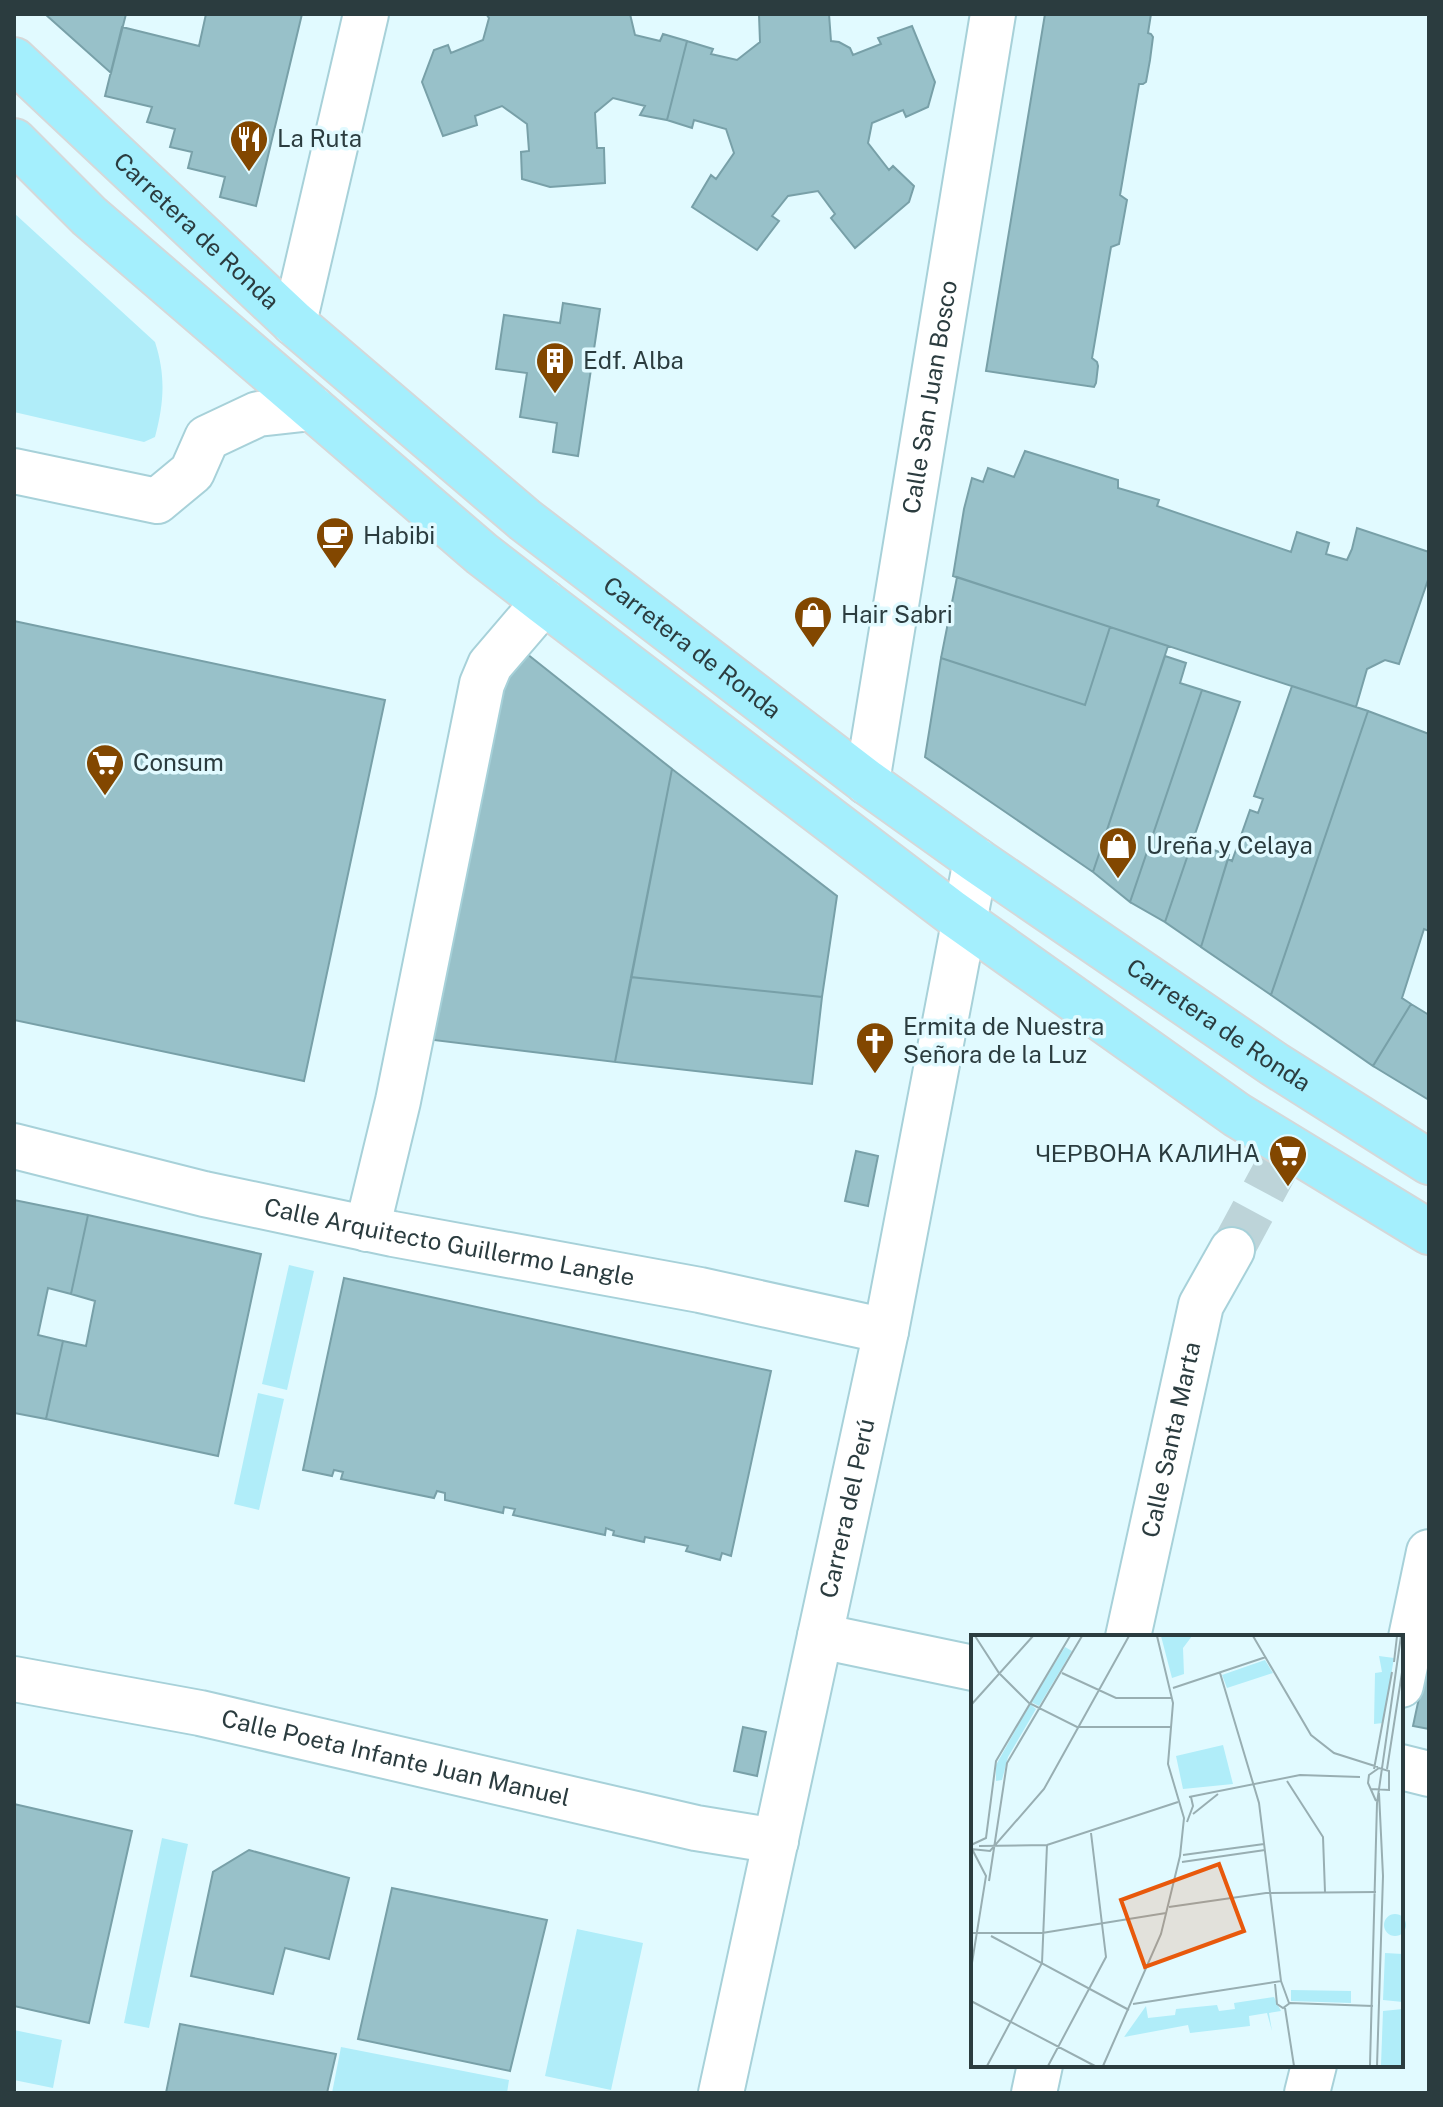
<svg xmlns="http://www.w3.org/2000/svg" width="1443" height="2107" font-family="'Public Sans',sans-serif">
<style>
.green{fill:#b0edf9}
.building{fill:#98c1c9;stroke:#78a0a8;stroke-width:2}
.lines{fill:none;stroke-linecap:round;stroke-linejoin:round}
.minor-tunnel{stroke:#bdd4d9;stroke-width:44;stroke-dasharray:44 22;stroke-linecap:butt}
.minor-casing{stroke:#a7d1d9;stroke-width:48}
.major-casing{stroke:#d5d8d9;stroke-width:48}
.minor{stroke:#fff;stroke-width:44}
.major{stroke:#a4effd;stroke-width:44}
.labels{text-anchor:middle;stroke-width:7;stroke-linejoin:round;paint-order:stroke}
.poi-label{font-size:24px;fill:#2b3c3f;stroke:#e1faff;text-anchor:start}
.street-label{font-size:24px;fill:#2b3c3f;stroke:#e1faff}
.inset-road{fill:none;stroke:#98aeb2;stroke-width:2}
.view{fill:#e8590c;fill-opacity:0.15;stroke:#e8590c;stroke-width:4}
.inset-edge{fill:none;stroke:#2b3c3f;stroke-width:4}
</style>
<rect width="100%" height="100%" fill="#e1faff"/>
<path class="green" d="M14 213 155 342C166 376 164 403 155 437L144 442 14 412Z
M289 1265 314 1271 287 1390 262 1384Z
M258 1393 284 1399 259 1510 234 1504Z
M162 1838 188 1844 149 2028 124 2023Z
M577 1929 643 1943 611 2090 545 2076Z
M14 2030 62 2040 53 2088 14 2080Z
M341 2047 509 2080 507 2093H332Z"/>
<path class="building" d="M45 14H126L111 73Z
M206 14H302L256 206 220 197 225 177 188 168 192 152 170 147 175 129 147 122 152 107 105 96 122 27 199 46Z
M486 14H630L635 35 660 41 663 34 687 41 667 120 640 115 645 106 613 98 595 113 597 148H604L605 183 550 187 522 179 521 152 529 151 527 124 502 106 475 116 477 125 443 136 422 82 434 50 448 45 451 53 483 40 489 18Z
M754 14H829L831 41 839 42 850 48 853 55 881 44 878 38 912 26 935 82 928 107 906 117 903 110 872 123 868 143 889 170 893 166 914 186 909 202 855 248 831 218 835 214 818 191 788 196 772 216 779 221 757 250 692 207 711 175 716 179 734 153 726 129 694 120 692 128 667 120 687 41 713 49 711 54 737 60 760 42 759 15Z
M1045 14H1151L1148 33 1151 34 1153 37 1150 60 1146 82 1143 84H1139L1120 195 1127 200 1119 244 1111 247 1092 358 1097 362 1098 366 1096 383 1094 387 986 371Z
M563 303 600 309 578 456 553 452 557 423 520 417 527 373 496 369 504 315 560 323Z
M1025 451 1118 480V488L1159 500 1157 506 1291 552 1297 532 1329 543 1326 554 1347 560 1352 549 1357 528 1429 552V577L1399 664 1385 660 1367 669 1356 707 953 576 964 509 972 478 983 482 988 468 1014 477Z
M957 577 1110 627 1085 705 941 658Z
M14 621 385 700 304 1081 14 1020Z
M1110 627 1168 646 1093 872 925 757 941 658 1085 705Z
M517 646 672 769 615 1062 417 1038 486 680Z
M1165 656 1186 663 1180 683 1202 690 1130 902 1093 872Z
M1292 686 1368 711 1271 995 1201 947 1228 859 1232 861 1250 810 1258 813 1263 799 1254 796Z
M1202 690 1240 702 1165 922 1130 902Z
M1368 711 1429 734V931L1424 929 1402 998 1411 1004 1373 1066 1271 995Z
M672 769 837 896 822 997 631 977Z
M1192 843 1229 855 1201 947 1165 922Z
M631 977 822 997 812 1084 615 1062Z
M1411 1004 1429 1015V1100L1373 1066Z
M856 1151 878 1156 868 1206 845 1201Z
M14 1200 88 1215 71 1294 48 1288 38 1335 63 1341 46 1419 14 1413Z
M88 1215 261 1254 218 1456 46 1419 63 1341 86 1346 95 1301 71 1294Z
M344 1278 771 1371 731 1556 722 1553 720 1560 686 1551 688 1546 645 1537 644 1542 613 1535 614 1531 606 1528 605 1535 513 1515 515 1509 504 1507 503 1513 445 1500V1493L437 1491 434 1498 341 1479 343 1472 334 1470 332 1476 303 1470Z
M1429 1651V1729L1413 1726Z
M743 1727 766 1732 757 1776 734 1771Z
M14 1804 132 1831 89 2023 14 2006Z
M249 1850 349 1878 329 1959 285 1948 273 1994 191 1976 213 1872Z
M392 1888 547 1920 510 2071 358 2039Z
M180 2024 336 2054 327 2093H166Z"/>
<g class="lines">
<path class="minor-tunnel" d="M1232 1250 1288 1146"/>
<g class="minor-casing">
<g id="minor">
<path d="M294 323 366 14"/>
<path d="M14 471 157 501 192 472 207 438 258 414 312 408"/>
<path id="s1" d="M867 782 993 14"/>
<path id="s2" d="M14 1146 204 1194 308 1216 393 1234 700 1290 886 1331"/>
<path d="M367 1229 398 1101 482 684 490 665 544 602"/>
<path d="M820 1636 973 1668"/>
<path id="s3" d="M1128 1637 1201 1305 1232 1250"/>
<path id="s4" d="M14 1679 200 1713 696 1828 776 1841"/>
<path d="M1401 1685 1429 1552"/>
<path d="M1401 1767 1429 1774"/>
<path id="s5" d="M721 2093 886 1331 976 860"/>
<path d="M1034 2093 1040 2065"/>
<path d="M1307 2093 1314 2065"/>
</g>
</g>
<g class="major-casing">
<g id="major">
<path id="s6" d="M14 60 294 323 525 520 867 782 976 860 1274 1064 1429 1162"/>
<path d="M14 141 89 216 482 554 544 602 951 912 1237 1115 1429 1232"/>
</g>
</g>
<use href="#minor" class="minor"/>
<use href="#major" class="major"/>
</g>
<defs>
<g id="restaurant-pin" transform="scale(2)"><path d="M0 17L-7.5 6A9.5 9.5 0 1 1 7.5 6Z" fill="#824700" stroke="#e1faff"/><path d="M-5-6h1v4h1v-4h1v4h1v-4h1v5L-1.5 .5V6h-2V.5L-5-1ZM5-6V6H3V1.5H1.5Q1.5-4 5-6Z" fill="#fff"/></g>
<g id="building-pin" transform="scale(2)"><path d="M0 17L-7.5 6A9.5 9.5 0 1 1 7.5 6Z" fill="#824700" stroke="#e1faff"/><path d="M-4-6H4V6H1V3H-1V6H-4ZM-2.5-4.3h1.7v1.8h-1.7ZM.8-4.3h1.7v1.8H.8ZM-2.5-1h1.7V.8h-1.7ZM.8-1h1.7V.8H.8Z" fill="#fff"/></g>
<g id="cafe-pin" transform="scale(2)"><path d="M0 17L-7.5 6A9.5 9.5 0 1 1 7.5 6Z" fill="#824700" stroke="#e1faff"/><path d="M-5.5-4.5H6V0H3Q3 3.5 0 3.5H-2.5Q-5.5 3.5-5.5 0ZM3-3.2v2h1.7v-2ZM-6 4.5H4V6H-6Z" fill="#fff"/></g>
<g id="shop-pin" transform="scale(2)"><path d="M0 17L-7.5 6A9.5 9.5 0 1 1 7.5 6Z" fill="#824700" stroke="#e1faff"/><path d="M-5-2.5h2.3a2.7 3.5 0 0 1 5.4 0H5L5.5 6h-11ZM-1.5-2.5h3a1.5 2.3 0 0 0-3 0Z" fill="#fff"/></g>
<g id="supermarket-pin" transform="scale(2)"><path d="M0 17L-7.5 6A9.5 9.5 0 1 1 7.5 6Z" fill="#824700" stroke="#e1faff"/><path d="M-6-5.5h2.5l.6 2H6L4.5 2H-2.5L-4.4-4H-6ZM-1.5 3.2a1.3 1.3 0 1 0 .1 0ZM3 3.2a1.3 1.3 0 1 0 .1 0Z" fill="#fff"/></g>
<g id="church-pin" transform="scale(2)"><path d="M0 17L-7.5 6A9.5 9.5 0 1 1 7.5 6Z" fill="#824700" stroke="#e1faff"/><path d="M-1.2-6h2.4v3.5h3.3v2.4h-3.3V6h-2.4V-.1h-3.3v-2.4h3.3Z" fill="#fff"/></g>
</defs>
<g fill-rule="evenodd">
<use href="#restaurant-pin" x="249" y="139"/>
<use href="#building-pin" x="555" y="361"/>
<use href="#cafe-pin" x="335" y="536"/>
<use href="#shop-pin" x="813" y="615"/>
<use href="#supermarket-pin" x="105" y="763"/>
<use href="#shop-pin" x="1118" y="846"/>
<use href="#church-pin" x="875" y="1041"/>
<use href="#supermarket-pin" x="1288" y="1154"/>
</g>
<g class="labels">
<g class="poi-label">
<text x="277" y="147">La Ruta</text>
<text x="583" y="369">Edf. Alba</text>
<text x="363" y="544">Habibi</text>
<text x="841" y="623">Hair Sabri</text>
<text x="133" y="771">Consum</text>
<text x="1146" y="854">Ureña y Celaya</text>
<text x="903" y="1035">Ermita de Nuestra<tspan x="903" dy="28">Señora de la Luz</tspan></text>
<text x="1260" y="1162" text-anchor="end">ЧЕРВOHA KAЛИHA</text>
</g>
<g class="street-label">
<text dy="8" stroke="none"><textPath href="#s6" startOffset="250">Carretera de Ronda</textPath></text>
<text dy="8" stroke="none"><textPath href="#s1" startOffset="390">Calle San Juan Bosco</textPath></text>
<text dy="8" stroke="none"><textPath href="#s6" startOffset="898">Carretera de Ronda</textPath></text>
<text dy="8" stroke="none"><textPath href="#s6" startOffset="1546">Carretera de Ronda</textPath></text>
<text dy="8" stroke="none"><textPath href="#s2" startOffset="446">Calle Arquitecto Guillermo Langle</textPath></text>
<text dy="8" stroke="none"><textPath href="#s3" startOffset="202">Calle Santa Marta</textPath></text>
<text dy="8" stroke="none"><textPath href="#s5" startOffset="598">Carrera del Perú</textPath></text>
<text dy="8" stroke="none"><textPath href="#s4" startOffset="390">Calle Poeta Infante Juan Manuel</textPath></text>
</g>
</g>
<g transform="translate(971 1635)">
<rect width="432" height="432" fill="#e1faff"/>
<path d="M190 1H221L212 13 213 39 201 43ZM94 12 101 16 68 71 60 67ZM408 21 423 23 412 88 403 89 404 38 411 37ZM294 25 302 38 256 53 251 40ZM59 69 65 74 37 122 31 145 25 146V130ZM252 110 262 149 212 154 205 121ZM413 290a11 11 0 1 1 22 0a11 11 0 1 1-22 0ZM414 318 432 319V367L412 365ZM320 355 380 356V368L320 366ZM303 362 310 376 298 378 301 396 296 378 278 381 279 391 219 398 217 390 153 402 175 371 177 383 204 380 205 374 246 370 248 376 264 374 263 368ZM432 374V430H410L412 376Z" fill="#b0edf9"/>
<path class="inset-road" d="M4 1 28 38 58 68 106 92H200M282 1 340 100 363 118 407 132M423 27 426 1M91 38 145 63H201M249 38 288 168 310 346M202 53 295 22M0 70 62 1M403 134 421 37M416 134 432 31M316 146 352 202 354 257M400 154 418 155V136L408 133 398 140 397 148 405 166M218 162 329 140 389 142M222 179 247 159M216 187 222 171 220 162M0 210 15 203 25 126 99 1M8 211 76 210 207 167M0 214 19 216 73 154 158 1M212 220 293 209M211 227 294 215M18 246 36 128 111 1M198 272 295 258 405 257M0 298H71L195 278M20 301 158 375M0 334 15 241 1 214M304 349 306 369 312 373 319 368 402 371M0 366 124 431M162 369 310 346 318 368M314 373 323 431M399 430 406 168 430 1M16 431 71 328 76 210M77 431 135 322 120 198M132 431 190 299 209 221 213 183 197 129 202 68 186 1M406 431 412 241 408 158"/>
<path class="view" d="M248 229 273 296 174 332 150 265Z"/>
<rect width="432" height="432" class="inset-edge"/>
</g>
<rect width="1443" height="2107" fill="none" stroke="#2b3c3f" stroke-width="32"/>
</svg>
